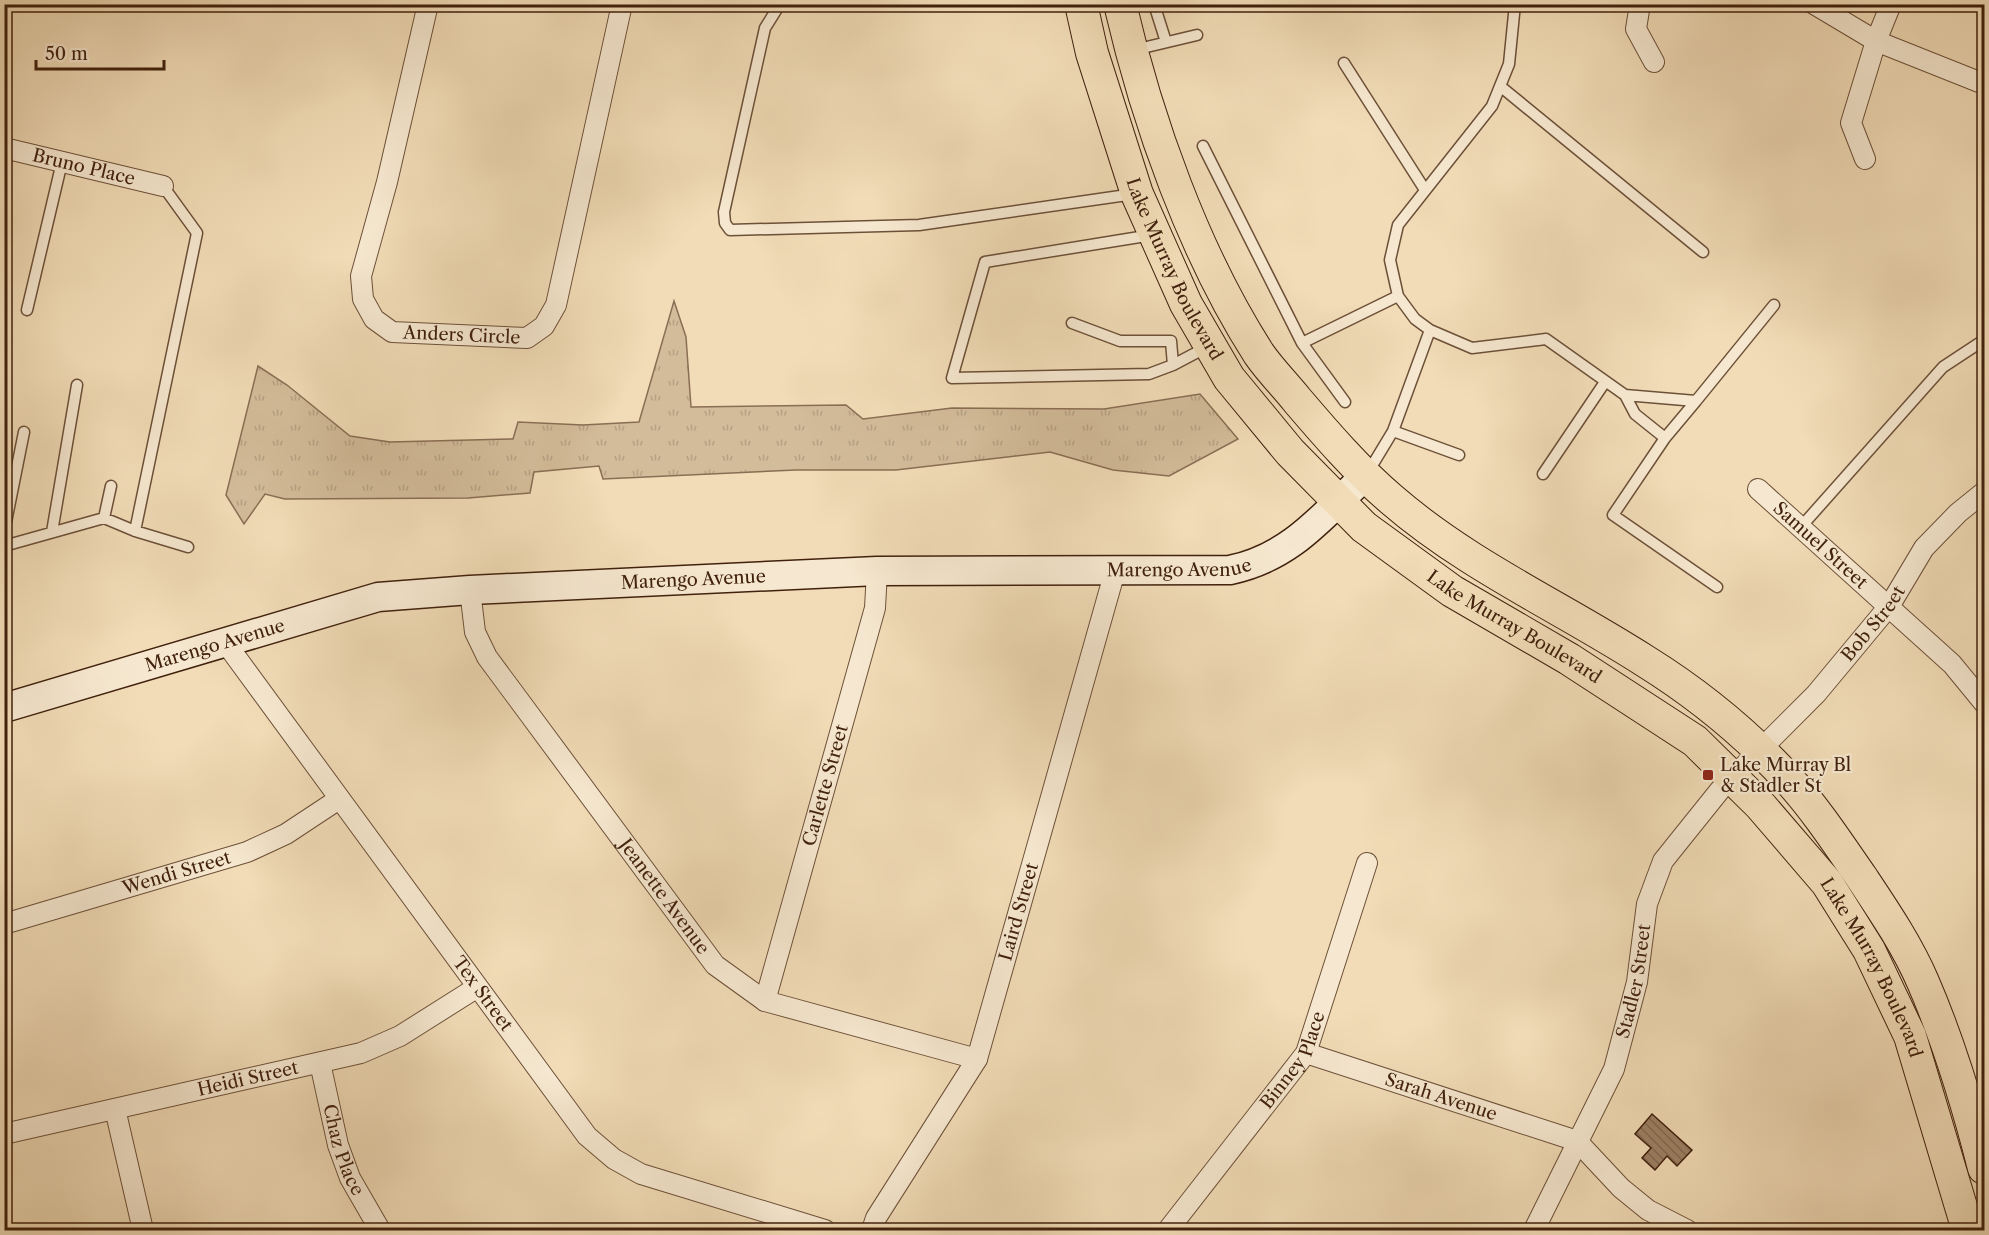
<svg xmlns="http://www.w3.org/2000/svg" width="1989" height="1235" font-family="'Libre Caslon Text',serif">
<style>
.grass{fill:url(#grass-tufts);stroke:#8a6e54;stroke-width:1.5}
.building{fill:url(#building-back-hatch);stroke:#41210d;stroke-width:1.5}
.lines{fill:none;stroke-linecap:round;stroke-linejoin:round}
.lane-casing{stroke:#6d5038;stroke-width:13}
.street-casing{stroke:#6d5038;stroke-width:22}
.secondary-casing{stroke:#41210d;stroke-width:31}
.primary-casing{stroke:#41210d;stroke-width:34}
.lane{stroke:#f6e8d0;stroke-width:10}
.street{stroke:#f6e8d0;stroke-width:20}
.secondary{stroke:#f6e8d0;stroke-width:28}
.primary{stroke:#f1dcb7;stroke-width:32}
.poi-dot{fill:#8f2418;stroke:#f6e8d0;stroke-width:2}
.labels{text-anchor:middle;stroke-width:4.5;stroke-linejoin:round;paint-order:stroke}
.street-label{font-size:18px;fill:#41210d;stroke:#f6e8d0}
.poi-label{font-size:18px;fill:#41210d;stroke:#f6e8d0;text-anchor:start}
</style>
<defs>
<pattern id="grass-tufts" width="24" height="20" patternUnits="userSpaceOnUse" patternTransform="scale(1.5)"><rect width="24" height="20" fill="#d3bc9a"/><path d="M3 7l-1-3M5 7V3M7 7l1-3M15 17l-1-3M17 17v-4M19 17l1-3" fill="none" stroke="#b6a184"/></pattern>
<pattern id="building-back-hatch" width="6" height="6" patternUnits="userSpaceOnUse" patternTransform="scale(1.5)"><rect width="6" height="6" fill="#9d8265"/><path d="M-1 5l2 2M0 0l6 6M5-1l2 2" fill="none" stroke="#826a52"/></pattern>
</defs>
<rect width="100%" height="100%" fill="#f1dcb7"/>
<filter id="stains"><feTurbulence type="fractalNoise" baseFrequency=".00333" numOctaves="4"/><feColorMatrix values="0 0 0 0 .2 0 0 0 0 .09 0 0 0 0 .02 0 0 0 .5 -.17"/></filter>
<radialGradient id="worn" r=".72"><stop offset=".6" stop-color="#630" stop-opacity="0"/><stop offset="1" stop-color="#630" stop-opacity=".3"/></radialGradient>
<path class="grass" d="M674 301 686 337 691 407 846 405 863 419 952 408 1104 409 1200 394 1238 439 1169 476 1113 470 1050 452 896 470H796L603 479 599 466 534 472 530 493 468 498 285 499 265 494 244 524 226 495 258 366 287 385 350 436 390 442 513 439 518 422 583 425 639 422Z"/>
<path class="building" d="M1652 1114 1692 1150 1677 1166 1667 1156 1655 1170 1642 1158 1651 1148 1635 1134Z"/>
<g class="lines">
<g class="lane-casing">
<path id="lane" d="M780 4 765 28 724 212 725 223 730 230 919 225 1134 194
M1154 4 1166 42
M1134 50 1197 35
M1344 63 1425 190
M1500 86 1703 252
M1203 146 1302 343 1345 402
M1152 235 985 262 952 378 1149 374 1173 365 1207 347
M27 310 62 162
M1072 323 1120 341H1171L1173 365
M1430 330 1472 348 1546 339 1625 395 1696 401 1774 305
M1302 343 1398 296
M1625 395 1635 414 1665 438 1696 401
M1393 431 1459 455
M1665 438 1613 515 1717 587
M1367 474 1393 431 1430 330 1415 319 1398 296 1390 260 1398 225 1492 106 1509 64 1515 4
M1543 474 1605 382
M104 518 135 531 188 547
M1800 528 1943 367 1984 340
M135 531 197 233 163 186
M4 532 24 432
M52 532 77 385
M4 546 104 518 111 486"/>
</g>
<g class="street-casing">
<g id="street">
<path id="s1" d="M428 4 387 182 361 276 363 299 374 319 392 332 527 338 544 326 556 305 622 4"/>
<path d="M1640 4 1636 29 1654 62"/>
<path d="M1814 4 1876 41 1984 84"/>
<path id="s2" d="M4 148 163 186"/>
<path d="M1865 159 1851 123 1876 41 1891 4"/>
<path id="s3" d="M1758 489 1952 664 1984 703"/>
<path id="s4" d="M470 590 475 632 487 657 715 965 765 1001 977 1059"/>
<path id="s5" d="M225 642 587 1136 614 1159 641 1174 825 1230"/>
<path id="s6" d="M4 924 247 852 286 834 339 799"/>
<path id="s7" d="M765 1001 875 608 877 571"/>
<path id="s8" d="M1306 1053 1577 1141 1621 1188 1648 1210 1687 1230"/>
<path id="s9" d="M320 1063 338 1145 350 1178 380 1230"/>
<path d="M115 1109 143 1230"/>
<path id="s10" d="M4 1134 361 1053 400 1036 476 988"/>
<path id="s11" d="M872 1230 876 1218 977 1059 1115 571"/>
<path id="s12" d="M1168 1230 1306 1053 1367 863"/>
<path id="s13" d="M1534 1230 1614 1069 1637 982 1647 904 1663 861 1720 790 1816 694 1890 605 1924 548 1958 513 1984 492"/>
</g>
</g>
<g class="secondary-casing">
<g id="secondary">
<path id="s14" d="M4 708 378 597 470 590 877 571 1230 570C1292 557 1323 515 1366 475"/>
</g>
</g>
<g class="primary-casing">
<g id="primary">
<path id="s15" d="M1081 4 1092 53 1137 194 1186 304 1229 378 1290 452 1364 527 1452 591 1569 659 1695 741 1760 805 1827 883 1869 950 1910 1036 1968 1230"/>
<path d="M1120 4C1147 121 1194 253 1259 354 1270 370 1285 385 1297 400 1326 434 1357 470 1391 499 1467 565 1561 607 1645 661 1698 694 1748 735 1790 781 1817 811 1839 845 1862 878 1884 911 1907 945 1923 982 1949 1042 1968 1105 1984 1168"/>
</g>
</g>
<use href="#lane" class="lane"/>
<use href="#street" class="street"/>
<use href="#secondary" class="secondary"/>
<use href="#primary" class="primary"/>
</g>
<rect class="poi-dot" x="1702" y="769" width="12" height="12" rx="3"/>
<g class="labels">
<g class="street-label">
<text dy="6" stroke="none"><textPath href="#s2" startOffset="82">Bruno Place</textPath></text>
<text dy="6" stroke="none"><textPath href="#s15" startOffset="282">Lake Murray Boulevard</textPath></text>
<text dy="6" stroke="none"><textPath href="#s1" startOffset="418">Anders Circle</textPath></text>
<text dy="6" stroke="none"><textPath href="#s3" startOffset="84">Samuel Street</textPath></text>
<text dy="6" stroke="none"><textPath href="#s14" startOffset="1192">Marengo Avenue</textPath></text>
<text dy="6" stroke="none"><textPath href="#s14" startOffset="706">Marengo Avenue</textPath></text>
<text dy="6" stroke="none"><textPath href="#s13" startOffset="712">Bob Street</textPath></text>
<text dy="6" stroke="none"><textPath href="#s15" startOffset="786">Lake Murray Boulevard</textPath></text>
<text dy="6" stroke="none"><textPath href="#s14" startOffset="220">Marengo Avenue</textPath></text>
<text dy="6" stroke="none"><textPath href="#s7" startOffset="224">Carlette Street</textPath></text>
<text dy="6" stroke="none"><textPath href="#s6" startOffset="180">Wendi Street</textPath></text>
<text dy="6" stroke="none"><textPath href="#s4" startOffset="368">Jeanette Avenue</textPath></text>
<text dy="6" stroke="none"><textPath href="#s11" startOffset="354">Laird Street</textPath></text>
<text dy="6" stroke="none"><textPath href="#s15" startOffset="1290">Lake Murray Boulevard</textPath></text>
<text dy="6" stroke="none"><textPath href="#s13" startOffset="270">Stadler Street</textPath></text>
<text dy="6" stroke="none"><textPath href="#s5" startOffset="436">Tex Street</textPath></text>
<text dy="6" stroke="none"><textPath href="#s12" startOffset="212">Binney Place</textPath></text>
<text dy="6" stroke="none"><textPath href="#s10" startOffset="250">Heidi Street</textPath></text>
<text dy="6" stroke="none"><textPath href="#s8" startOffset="142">Sarah Avenue</textPath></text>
<text dy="6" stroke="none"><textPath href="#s9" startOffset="90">Chaz Place</textPath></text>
</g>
<g class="poi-label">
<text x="1720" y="771">Lake Murray Bl<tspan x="1720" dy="21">&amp; Stadler St</tspan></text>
</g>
</g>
<rect width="1989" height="1235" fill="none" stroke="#f1dcb7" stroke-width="24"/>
<rect x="6" y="6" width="1977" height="1223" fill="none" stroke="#41210d" stroke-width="3"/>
<rect x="12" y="12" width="1965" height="1211" fill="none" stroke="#41210d" stroke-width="1.5"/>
<path d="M36 60v9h128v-9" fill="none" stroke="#41210d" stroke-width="3"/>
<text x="45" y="60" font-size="18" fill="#41210d" stroke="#f6e8d0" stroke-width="4.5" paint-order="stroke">50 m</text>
<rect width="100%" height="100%" filter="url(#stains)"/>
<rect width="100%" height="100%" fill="url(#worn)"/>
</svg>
